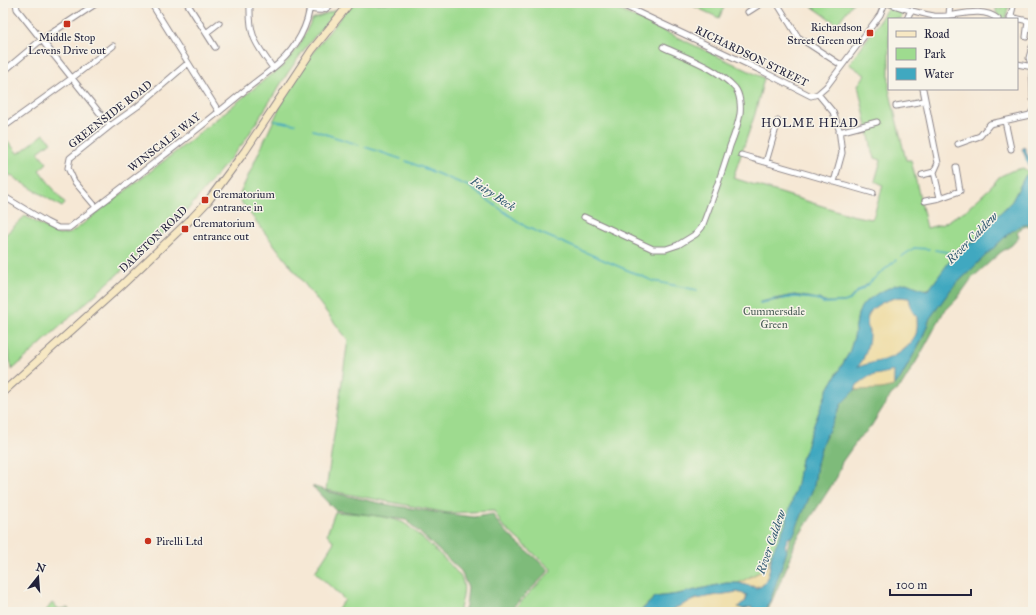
<svg xmlns="http://www.w3.org/2000/svg" width="1036" height="615" font-family="'IM FELL Great Primer',serif">
<style>
.green{fill:#9edb8f;stroke:#607e65}
.forest{fill:#7ebb7a;stroke:#506e5a}
.sand{fill:#eeda9e;stroke:#887e6c}
.water{fill:#40a8c0;stroke:#31657e;fill-rule:evenodd}
.lines{fill:none;stroke-linecap:round;stroke-linejoin:round}
.stream{stroke:#40a8c0;stroke-width:1.5}
.street-casing{stroke:#8c8588;stroke-width:7}
.secondary-casing{stroke:#8c8588;stroke-width:9}
.street{stroke:#fff;stroke-width:5}
.secondary{stroke:#f7e8c3;stroke-width:7}
.poi-dot{fill:#c8321e;stroke:#f7f3e8;stroke-width:1.5}
.labels{text-anchor:middle;stroke-width:3;stroke-linejoin:round;paint-order:stroke}
.poi-label{font-size:11px;fill:#22223b;stroke:#f7f3e8;text-anchor:start}
.street-label{font-size:11px;fill:#22223b;stroke:#f7f3e8}
.park-label{font-size:11px;fill:#475a54;stroke:#f7f3e8}
.neighbourhood-label{font-size:12px;letter-spacing:1px;fill:#22223b;stroke:#f7f3e8}
.water-label{font-size:12px;font-style:italic;fill:#2e5870;stroke:#f7f3e8}
</style>
<rect width="100%" height="100%" fill="#f7f3e8"/>
<filter id="ink" filterUnits="userSpaceOnUse"><feTurbulence type="fractalNoise" baseFrequency=".025" numOctaves="2"/><feDisplacementMap in="SourceGraphic" scale="8" xChannelSelector="R" yChannelSelector="G"/><feConvolveMatrix kernelMatrix="1 2 1 2 8 2 1 2 1" color-interpolation-filters="sRGB"/></filter>
<filter id="wash" filterUnits="userSpaceOnUse"><feTurbulence type="fractalNoise" baseFrequency=".012" numOctaves="4" result="noise"/><feDisplacementMap in="SourceGraphic" scale="16" xChannelSelector="R" yChannelSelector="G"/><feGaussianBlur stdDeviation="0.9" result="paint"/><feColorMatrix in="noise" values="0 0 0 0 0 0 0 0 0 0 0 0 0 0 0 0 0 1.4 0 .05"/><feComposite in="paint" operator="in"/></filter>
<g filter="url(#wash)">
<rect width="100%" height="100%" fill="#f6e8d5"/>
<path class="green" d="M352 3H604L764 78 755 114 733 178 851 215 870 219 873 218 883 185 875 181 881 160 875 158 872 150 858 85 865 75 849 64 875 28 886 10 891 8 900 10 902 13 901 19H889V89L906 160H911L927 228 943 224 966 210 991 187 999 177 1011 171 1023 168 1029 172 1012 201 982 231 978 239 974 243H969L956 255 930 288C923 292 913 286 906 283L858 314 854 337 849 353 827 391 808 440 806 449 801 459 798 483 787 521 765 569 739 583H726L678 594 655 597 639 612H511L550 572 551 569 502 525 494 511 448 513 326 490 348 340 238 198 294 76Z
M687 3H726L719 18Z
M813 3H853L837 24 810 5Z
M1004 3H1013L1011 7H1008L1006 19H1000L996 12V8L1001 9Z
M338 9 306 47 287 74 244 142 184 214 12 370 3 329V237L25 216 59 235 71 233 187 143 268 77 282 67 299 46 312 19Z
M44 134 51 142 38 152 47 163 39 170 65 204 62 207 3 171V143L7 140 18 154Z
M335 512C357 514 381 514 402 522 410 525 458 570 462 579 466 590 462 601 459 612H335L345 600 315 572 334 542 327 534Z
M52 603 59 609 68 608 72 612H45Z"/>
<path class="forest" d="M1033 223V227C1026 225 1022 227 1017 232L1019 237 1012 245 1001 252 972 278 957 299 943 313 919 357 902 385 891 395 870 428 859 438 842 462 837 477 795 542 791 557 767 612H764L770 601 791 536 793 535 814 486 817 463 822 444 842 403 855 390 870 389 900 379 922 339 930 318 952 288 1008 234 1019 226Z
M312 486 330 492 384 504 441 513 474 517 493 514C497 528 536 558 549 570L546 574 508 612H464L466 606 468 588 461 571 406 520 335 510Z"/>
<path class="sand" d="M899 297 909 298C911 305 911 312 917 317 919 340 912 343 895 356L894 386 881 389 855 390C858 382 855 372 858 366 859 364 861 363 862 361 865 357 869 335 869 331 869 327 866 325 867 322 868 306 886 300 899 297Z
M772 553C767 580 771 593 739 583L765 569Z
M737 592 747 595 743 609 751 607 760 612H670C689 598 714 595 737 592Z"/>
<path class="water" d="M1024 147C1028 154 1029 160 1033 167V223L1019 226 1008 234 952 288 930 318 922 339 900 379 894 386V371L870 376 857 385 855 390 842 403 822 444 817 463 814 486 793 536 788 538 785 545 787 551 770 601 764 612H760L751 607 743 609 738 607 741 604 746 601 747 595 737 592 718 595 696 599 675 608 670 612H640L655 597 678 594 726 583H739L757 588 763 585 768 578 772 553 787 521 788 515 797 484 801 459 806 449 808 440 827 391 849 353 854 337 858 314 861 307 865 302 878 293 895 285 906 283 923 289 927 290 930 288 949 262 969 243H974L978 239 982 231 1012 201 1025 176 1029 173 1030 167 1022 149ZM899 297 909 298C911 305 911 312 917 317 918 331 917 337 907 347 891 362 877 360 858 367 859 364 862 362 863 359 866 352 869 342 869 335 869 330 867 327 867 322 867 306 887 300 899 297Z
M868 284 857 292 850 300 844 302 823 303 816 299 795 297 760 303V302L794 295 819 299 824 302H844L849 300 855 293Z"/>
<g class="lines">
<path class="stream" d="M275 121 295 124
M313 130 359 145
M365 147 401 159
M1026 159 1030 167 1029 174
M406 161 468 186 526 227 653 281 697 290
M935 250 958 254
M901 257 914 248 929 249
M782 299 795 297 816 299 823 303 844 302 850 300 857 292 868 285 870 282 896 260
M760 303 774 300"/>
</g>
</g>
<g filter="url(#ink)">
<g class="lines">
<g class="street-casing">
<path id="street" d="M16 3 17 9 110 126
M151 3 219 112
M187 3 215 47
M250 3C249 35 254 42 273 68
M618 3 762 71 811 96 818 94 826 87 880 15 885 3
M777 3 798 37 841 65
M887 3C902 8 918 13 934 16 953 19 979 4 998 19
M310 9C320 11 325 12 332 3
M748 12 762 3
M949 15 950 3
M1010 17 1033 22
M907 19 911 10
M1010 19 1014 3
M206 33 219 23
M1026 37 1028 21
M1032 47 1029 58 1032 67 1033 99
M1017 64 1033 67
M3 72 41 40 97 3
M818 94 833 112 839 129 842 153 834 182
M896 106 924 101
M1005 121 1011 149
M8 124 72 78 113 46
M839 132 877 122
M958 144 980 136 990 124 1030 115 1033 110
M741 155 873 193
M766 162 778 121
M934 172 940 198
M922 175 934 172 938 163 923 89
M3 196 46 222 58 228H69C128 183 187 139 243 92 255 82 268 73 279 63 296 48 309 25 310 3
M925 201 940 198 960 191 956 167
M96 207 74 181 68 168 70 158 110 126 138 106 188 63
M584 217 653 249H666L678 245 696 234 702 227C712 200 722 174 730 146 734 136 738 125 740 114 741 106 740 94 735 88 717 68 687 58 663 47"/>
</g>
<g class="secondary-casing">
<path id="secondary" d="M3 392 123 284 192 218 208 201 245 151 312 50 350 3"/>
</g>
<use href="#street" class="street"/>
<use href="#secondary" class="secondary"/>
</g>
</g>
<g class="poi-dot">
<rect x="63" y="20" width="8" height="8" rx="2"/>
<rect x="866" y="29" width="8" height="8" rx="2"/>
<rect x="201" y="196" width="8" height="8" rx="2"/>
<rect x="181" y="225" width="8" height="8" rx="2"/>
<circle cx="148" cy="541" r="4"/>
</g>
<g class="labels">
<g class="poi-label">
<text x="862" y="31" text-anchor="end">Richardson<tspan x="862" dy="13">Street Green out</tspan></text>
<text x="67" y="41" text-anchor="middle">Middle Stop<tspan x="67" dy="13">Levens Drive out</tspan></text>
<text x="213" y="198">Crematorium<tspan x="213" dy="13">entrance in</tspan></text>
<text x="193" y="227">Crematorium<tspan x="193" dy="13">entrance out</tspan></text>
<text x="156" y="545">Pirelli Ltd</text>
</g>
<g class="street-label">
<text transform="translate(752 56) rotate(26)" y="4">RICHARDSON STREET</text>
<text transform="translate(110 114) rotate(-38)" y="4">GREENSIDE ROAD</text>
<text transform="translate(164 142) rotate(-38)" y="4">WINSCALE WAY</text>
<text transform="translate(153 239) rotate(-44)" y="4">DALSTON ROAD</text>
</g>
<g class="park-label">
<text x="774" y="315">Cummersdale<tspan x="774" dy="13">Green</tspan></text>
</g>
<g class="neighbourhood-label">
<text x="810" y="127">HOLME HEAD</text>
</g>
<g class="water-label">
<text transform="translate(493 194) rotate(34)" y="4">Fairy Beck</text>
<text transform="translate(972 238) rotate(-45)" y="4">River Caldew</text>
<text transform="translate(771 542) rotate(-71)" y="4">River Caldew</text>
</g>
</g>
<rect width="1036" height="615" fill="none" stroke="#f7f3e8" stroke-width="16"/>
<rect x="888" y="18" width="130" height="72" fill="#f7f3e8" stroke="#a29fa3"/>
<rect x="896" y="31" width="20" height="6" fill="#f7e8c3" stroke="#a29fa3"/>
<text x="924" y="38" font-size="12" fill="#22223b">Road</text>
<rect x="896" y="48" width="20" height="12" fill="#9edb8f" stroke="#a29fa3"/>
<text x="924" y="58" font-size="12" fill="#22223b">Park</text>
<rect x="896" y="68" width="20" height="12" fill="#40a8c0" stroke="#a29fa3"/>
<text x="924" y="78" font-size="12" fill="#22223b">Water</text>
<g transform="translate(38 577) rotate(17)" stroke="#f7f3e8" stroke-width="3" paint-order="stroke">
<path d="M0-3L7 15L0 10L-7 15Z" fill="#22223b"/>
<text y="-6" font-size="11" font-weight="bold" text-anchor="middle" fill="#22223b">N</text>
</g>
<path d="M890 589v6h81v-6" fill="none" stroke="#22223b" stroke-width="2"/>
<text x="896" y="589" font-size="12" fill="#22223b" stroke="#f7f3e8" stroke-width="3" paint-order="stroke">100 m</text>
</svg>
